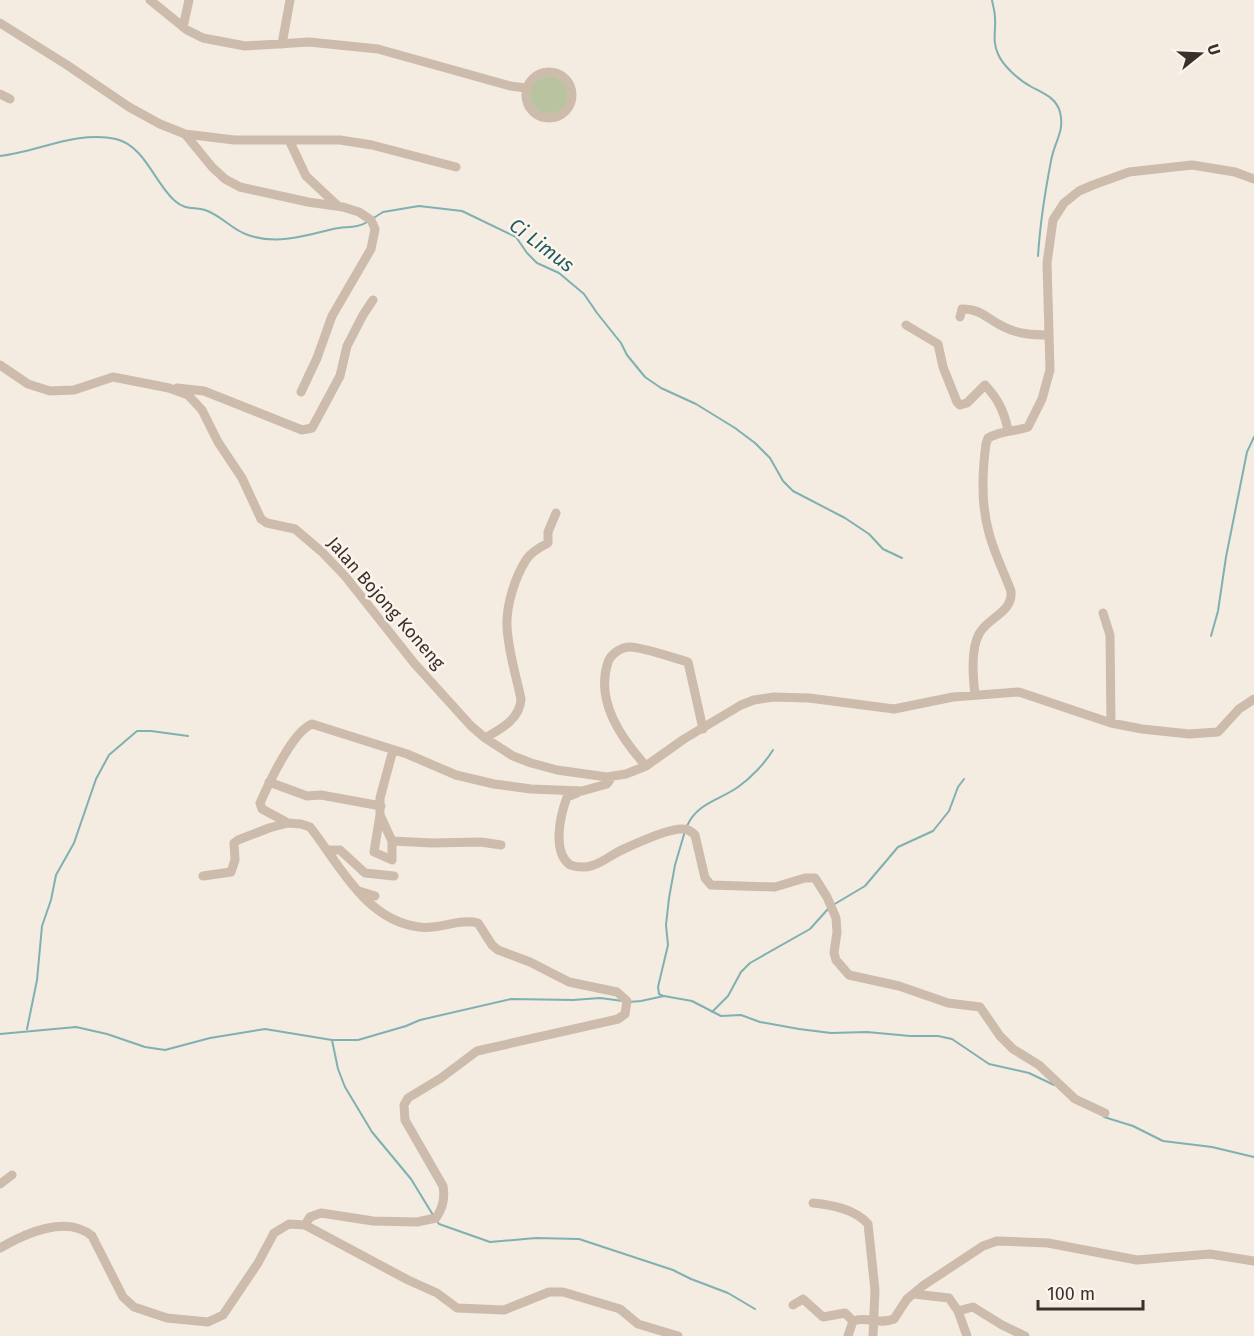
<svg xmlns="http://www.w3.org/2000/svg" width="1254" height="1336" font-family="'Fira Sans',sans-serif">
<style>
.green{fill:#b8c4a0}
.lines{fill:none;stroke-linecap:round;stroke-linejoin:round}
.stream{stroke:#7fb0b2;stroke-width:2}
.minor{stroke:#cdbbac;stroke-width:9}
.labels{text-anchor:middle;stroke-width:5;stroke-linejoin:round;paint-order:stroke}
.street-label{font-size:18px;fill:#3b302b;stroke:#fbf5ee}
.water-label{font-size:20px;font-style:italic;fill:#1f5a5e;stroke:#fbf5ee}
</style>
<rect width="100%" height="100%" fill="#f4ebe1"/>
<path class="green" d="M530 95a19 19 0 1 1 38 0a19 19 0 1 1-38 0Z"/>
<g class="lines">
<path class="stream" d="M992 0C993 6 995 12 995 18 996 31 992 41 998 54 1003 66 1019 80 1030 86 1042 93 1056 97 1060 112 1065 132 1054 142 1051 161 1045 192 1040 224 1038 256
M0 156C37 152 78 130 116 139 145 146 155 184 175 201 185 210 194 207 205 210 221 215 232 230 248 235 276 245 305 236 333 229 345 226 357 229 367 222
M372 219 383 212 419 206 462 211 516 237 527 253 537 263 559 273 584 294 597 313 621 343 627 355 645 377 661 388 696 404 735 428 755 443 770 458 783 481 793 491 845 518 869 534 883 549 902 558
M1211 636 1218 611 1226 557 1247 452 1254 437
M687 826C697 803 720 800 738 787 751 778 765 763 773 750
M833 905 865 886 898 847 933 831 949 811 958 787 964 779
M663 996 659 994 658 987 668 945 666 925 669 898 675 865 685 831
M629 1002 641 1001 664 996 692 1001 721 1016 741 1015 760 1022 799 1029 831 1033 867 1032 910 1036H938L952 1039 989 1064 1029 1073 1054 1085
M712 1012 728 996 741 972 750 963 810 929 828 909
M27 1029 37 980 42 926 51 900 56 875 74 843 96 779 109 755 137 731H151L188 736
M0 1034 76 1027 107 1034 145 1047 165 1050 210 1038 265 1029 332 1040H358L406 1026 420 1020 511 999 573 1000 600 998 623 1001
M332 1040 338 1069 345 1087 372 1132 411 1179 433 1215
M1104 1117 1133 1126 1163 1141 1212 1147 1254 1157
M436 1220 439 1224 490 1242 536 1238 579 1239 673 1270 691 1279 728 1293 755 1309"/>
<path class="minor" d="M150 0 187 30 203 38 245 46 309 42 378 49 510 86 526 88
M0 23 67 65 129 107 160 124 185 134 212 167 225 179 240 187 308 202 343 207 359 212 371 220 375 229 371 249 332 316 317 358 301 392
M183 27 189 0
M282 44 290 0
M526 95a23 23 0 1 1 46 0a23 23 0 1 1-46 0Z
M0 94 10 99
M185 134 234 140H340L372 145 456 167
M289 140 306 176 338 206
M960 317 962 309C981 309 986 318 1002 326 1017 334 1032 335 1049 335
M906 325 938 344 943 367 957 402 960 405 967 403 985 385C998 399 1004 411 1008 430
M0 365 28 384 50 391 74 390 113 377 169 388 188 395 202 410 218 442 242 478 261 519 267 523 295 529 322 552 345 576 414 663 471 726 485 738 513 756 531 763 557 770 607 777 626 774 646 766 684 739 741 705 754 700 774 697 809 698 894 709 953 697 1019 692 1111 723 1142 729 1189 734 1218 732 1239 709 1254 699
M177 388 204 391 302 430 312 428 340 376 347 346 363 315 373 300
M1103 613 1110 635 1111 723
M975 695C973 678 971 648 979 634 988 617 1013 613 1011 591 1004 572 994 553 989 533 981 505 982 473 986 444L988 438C1003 430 1014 432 1028 427L1042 399 1050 370 1047 263 1053 220 1064 203 1079 191 1093 185 1129 172 1192 165 1235 172 1254 179
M485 738C501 729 520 719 521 699 516 675 508 651 507 626 506 606 515 577 526 560 531 552 540 547 548 543V532L556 513
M393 750 380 798V815L392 841 432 843 481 842 501 845
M646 766C621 738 595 701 608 662 611 654 621 647 630 647 642 647 674 658 688 662L703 729
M269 782 307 796 321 795 381 806
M577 793 567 797C560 816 552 852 570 865 595 873 606 856 626 848 639 842 669 828 683 829 688 829 691 831 695 835L705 878 711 885 775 887 805 878H815L827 897 836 918 837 932 834 953 836 960 849 975 899 986 948 1003 980 1007 1000 1036 1013 1049 1039 1065 1075 1099 1105 1113
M380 815 374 852 392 860V841
M327 850H340L365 873 394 876
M203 876 231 872 235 860 234 843 238 840 269 828 288 823
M359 891 375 896
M0 1184 12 1175
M813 1203C832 1205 855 1209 868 1224L875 1290 873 1336
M305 1225 310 1217 321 1213 373 1221 417 1222 436 1218C443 1208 445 1197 443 1186L405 1120 404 1105 408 1098 441 1078 477 1051 618 1019 625 1014 627 1001 617 992 569 982 530 962 498 950 492 945 478 923C459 918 439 930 419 927 365 920 340 865 310 827L301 824 288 823 262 809 260 803C269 783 292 732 312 724L407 754 456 775 494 784 531 789 582 791 607 784 612 777
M0 1248C24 1234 67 1214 92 1236L123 1297 134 1307 167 1318 208 1322 223 1315 258 1263 274 1233 289 1224 305 1225 408 1280 437 1293 457 1308 504 1310 549 1292H563L620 1309 638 1324 678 1336
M914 1294 949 1298 958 1311 973 1307 1002 1325 1025 1336
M793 1305 803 1299 823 1317 845 1313 853 1321
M958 1311 967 1336
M848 1336 853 1321C866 1316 880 1325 894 1319L907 1299 924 1285 983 1246 997 1241 1048 1243 1137 1260 1210 1254 1254 1261"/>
</g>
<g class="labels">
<g class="street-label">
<text transform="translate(386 603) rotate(49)" y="6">Jalan Bojong Koneng</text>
</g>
<g class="water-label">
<text transform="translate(542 245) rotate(37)" y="7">Ci Limus</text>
</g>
</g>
<g transform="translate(1200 54) rotate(72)" stroke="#fbf5ee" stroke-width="4.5" paint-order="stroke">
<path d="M0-4.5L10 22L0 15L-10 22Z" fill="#3b302b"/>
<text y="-9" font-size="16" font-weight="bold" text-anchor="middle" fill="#3b302b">U</text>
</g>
<path d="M1038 1300v9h105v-9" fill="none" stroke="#3b302b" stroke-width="3"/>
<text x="1047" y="1300" font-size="18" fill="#3b302b" stroke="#fbf5ee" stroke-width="4.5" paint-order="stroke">100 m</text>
</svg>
